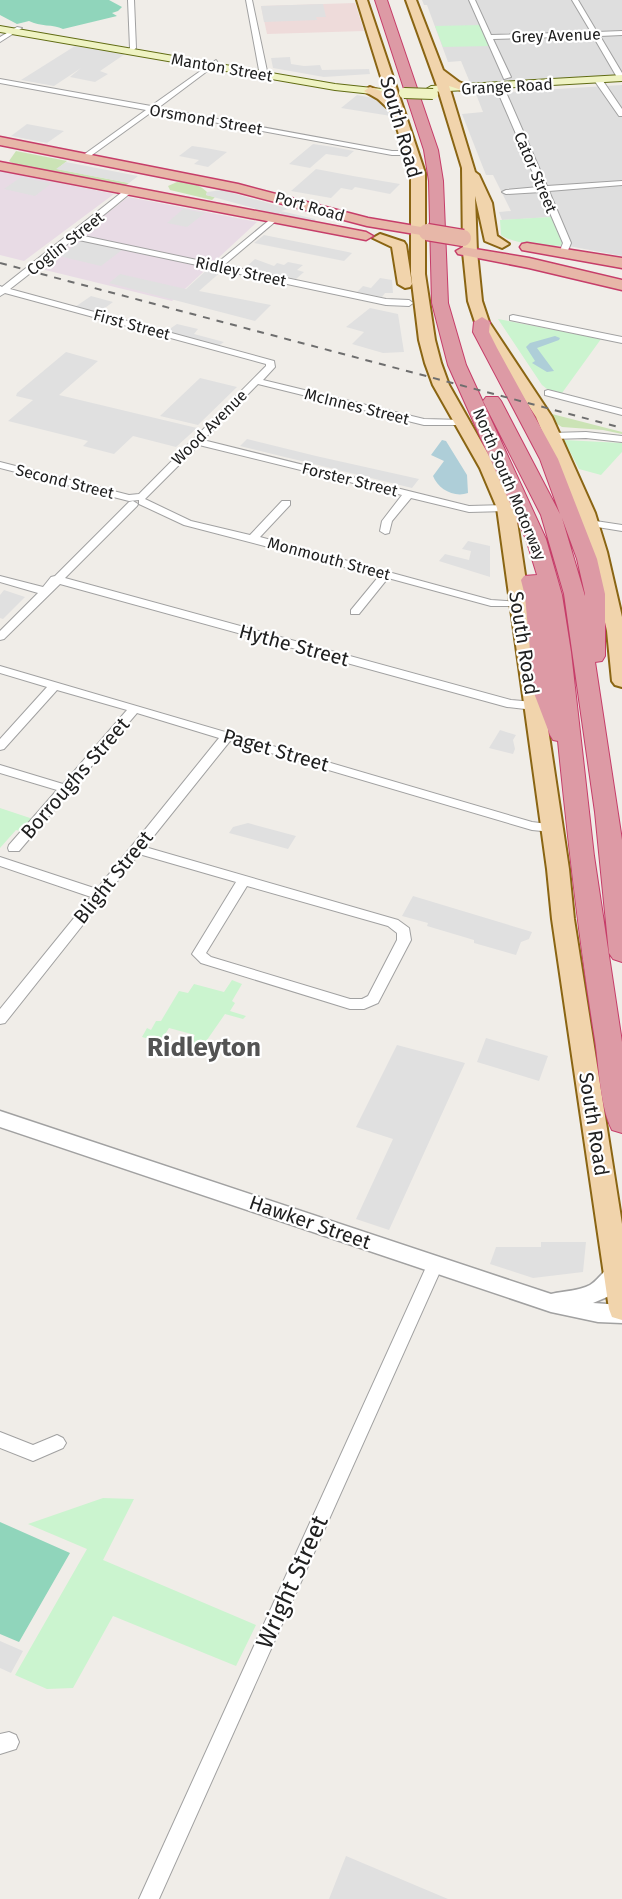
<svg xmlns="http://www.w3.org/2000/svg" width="622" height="1899" font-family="'Fira Sans',sans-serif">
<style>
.residential{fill:#dedede}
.commercial{fill:#eedbda}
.industrial{fill:#e8dbe5}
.grass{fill:#cbe3b5}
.park{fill:#cbf4cf}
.pitch{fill:#90d5bb}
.parking{fill:#e0e0e0}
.water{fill:#aeced8}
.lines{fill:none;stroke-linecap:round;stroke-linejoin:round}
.minor-casing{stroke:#a1a1a1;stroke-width:2}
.tertiary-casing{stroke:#a1a1a1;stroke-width:3}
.secondary-casing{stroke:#616c13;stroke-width:2}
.primary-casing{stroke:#8a6513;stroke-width:4}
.trunk-casing{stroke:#c63d69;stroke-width:3}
.motorway-casing{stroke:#c63d69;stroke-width:2}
.minor{fill:#fff;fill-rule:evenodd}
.tertiary{fill:#fff;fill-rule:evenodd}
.secondary{fill:#eff3c3;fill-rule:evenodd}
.primary{fill:#f1d4ac;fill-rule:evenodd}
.trunk{fill:#e7b7a8;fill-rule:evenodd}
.motorway{fill:#dd9aa5;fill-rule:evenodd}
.rail{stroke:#6e6e6e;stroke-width:2;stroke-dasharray:7 7;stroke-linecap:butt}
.secondary-bridge-casing{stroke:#616c13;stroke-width:12;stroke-linecap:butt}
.trunk-bridge-casing{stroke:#c63d69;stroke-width:19;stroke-linecap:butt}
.secondary-bridge{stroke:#eff3c3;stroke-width:10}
.trunk-bridge{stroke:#e7b7a8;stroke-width:16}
.labels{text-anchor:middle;stroke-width:4.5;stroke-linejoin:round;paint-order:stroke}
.far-street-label{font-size:16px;fill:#202020;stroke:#fff}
.street-label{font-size:20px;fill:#202020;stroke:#fff}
.near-street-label{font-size:24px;fill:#202020;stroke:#fff}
.district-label{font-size:26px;font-weight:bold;fill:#535353;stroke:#fff}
</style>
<rect width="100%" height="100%" fill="#f0ede8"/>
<path class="residential" d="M422 0H622V75L471 85 461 61 448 62 427 5H424Z
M622 85V256L563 245 551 217 502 220 499 212 511 211 493 175H486L462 114 483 112 476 94Z"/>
<path class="commercial" d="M355 3 364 31 267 34 261 6Z"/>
<path class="industrial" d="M0 171 114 194 24 261 0 255Z
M128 197 257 222 172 301 37 268Z"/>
<path class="grass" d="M16 151 67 161 57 169 129 183 123 187 14 164 9 161Z
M177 182C189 182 198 183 207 192L206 195 215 197 212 200 170 190 168 186Z
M552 414 622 432V434L603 430 562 427 557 424Z"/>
<path class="park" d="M480 25 489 46 443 47 435 26Z
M551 217 563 245C551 248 510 243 501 235L500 220Z
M498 319 601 339 562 393 547 389 542 385Z
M564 440 622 443V452L601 475 579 469Z
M0 808 36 820 25 832 16 830 0 848Z
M232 980 242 984 232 1001 235 1003 230 1011 246 1016 243 1019 225 1014 207 1040 210 1042 204 1051 188 1048 195 1035 169 1028 160 1042 142 1037 147 1028 151 1030 156 1021H161L179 991 188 993 194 984 224 992Z
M103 1498 134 1499 103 1560 256 1625 236 1666 113 1616 73 1688 47 1689 15 1675 87 1549 28 1524Z"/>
<path class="pitch" d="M0 0H109L122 7 118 11 112 13 117 16 63 29C53 24 40 27 29 21L17 24 0 15Z
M0 1522 70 1553 19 1642 0 1634Z"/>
<path class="parking" d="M323 4 326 17H316L317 20 264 22 261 6Z
M75 46 125 54 100 71 108 74 95 82 70 77 81 68 54 86 21 80Z
M290 57 291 64 304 66 320 65 322 70 369 69 370 74 324 77 273 68 271 58Z
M357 95 378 99 390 110 391 116 341 108Z
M27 124 64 131 47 143 11 136Z
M313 144 334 147 354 151 347 157 326 154 310 168 289 164Z
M192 146 206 148 227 152 208 167 194 164 199 160 179 156Z
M66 162 138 176 129 183 56 169Z
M316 169 353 176 400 184 390 194 355 187 352 190 341 188 331 198 291 191Z
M21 177 34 180 52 183 35 196 4 189Z
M222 190 289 209 281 211 315 219 316 223 283 216 280 213 279 215 206 195 207 192Z
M183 209 205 213 187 227 167 223Z
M264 235 348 252 352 253 344 261 254 243Z
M81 241 122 250 101 266 59 256Z
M255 259 274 266 277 263 284 265 288 262 303 265 297 270 304 272 296 279 245 268Z
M210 267 223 270 199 291 271 305 255 321 109 283 120 274 186 289Z
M380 278 392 280 393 293H385L382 297 357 292 363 286 371 288Z
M91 296 113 302 98 313 75 307Z
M370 308 398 314 404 352 383 353 352 344 364 332 346 327Z
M177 324 198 329 194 334 224 342 218 346 165 332Z
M66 352 98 361 59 395 197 428 176 447 133 436 114 454 83 446 88 441 8 421 33 400 16 396 17 393Z
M200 378 237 387 198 425 160 416Z
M247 439 316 456 419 479 412 488 240 446Z
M468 541 490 546V577L439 561 445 554 469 560 471 551 462 549Z
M4 590 25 597 3 619 0 618V595Z
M500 730 516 735 513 740 515 749 513 754 489 748Z
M248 823 296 836 288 849 229 833 233 827Z
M413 896 532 932 529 939 521 942 516 955 474 943V940L427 926 428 923 402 916Z
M486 1038 548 1056 539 1081 477 1062Z
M397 1045 465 1063 389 1230 356 1219 393 1139 356 1127Z
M541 1242H586L583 1272 533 1278 490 1264 496 1247H541Z
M0 1641 23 1651 11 1673 0 1668Z
M346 1856 448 1899H329Z"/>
<path class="water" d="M555 336 560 338 559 340 537 348 554 371 547 372 532 363 535 361 526 347 530 343Z
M442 440 446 441 467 475 468 493C454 498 438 489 433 476L444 461 431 455Z"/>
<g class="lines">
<g class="minor-casing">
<path id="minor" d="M128 0H134L136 48 129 54 126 52 130 48Z
M246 0H252L267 71 258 76 254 74 259 70Z
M469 0H475L491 35 591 32 572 0H578L597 32 622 31V35L600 36 622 73V81L618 79 593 36 493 39 511 77 504 79Z
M17 27 22 28 0 42V37Z
M216 60 218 63 158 108 392 151H412L416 153 412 155H392L153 111 85 160H82V156L146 110 0 83V79L151 106Z
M595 78H601L622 109V116H619L594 80Z
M501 88 505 90 547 186 622 181V185L549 191 571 243 566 255 559 253 563 243 541 192 506 194 502 192 506 190 539 187 497 90Z
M126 189 133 191 79 235 216 264 273 217 277 219 276 221 224 265 386 299 409 300 413 303 409 306 386 305 74 239 10 289 274 361 275 367 263 380 424 419 463 420V424L460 425H424L258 384 203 440 469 506 506 505 511 508 506 511 469 512 411 498 392 521 389 533 385 534 380 531 382 521 402 495 199 445 145 499 191 521 250 535 282 501H290V505L260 537 491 600 522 602V606H491L388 578 359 614H351V610L379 576 184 525 139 504V500L129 501 0 468V462L129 495 139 494 266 366V364L5 293 0 296V286L2 287Z
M513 315 622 337V343L510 320V316Z
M548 390 622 409V415L545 395V391Z
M586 432 622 436V442L586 438 552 439 547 436 552 433Z
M133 501 138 504 137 506 65 578 511 700 534 702 540 706 534 710 507 707 60 584 4 639 0 640V631L38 593 0 582V576L43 587 51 577 55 576 129 502Z
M589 520 622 525V531L585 525V521Z
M0 666 532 822 556 825 558 828 552 832 532 830 230 741 145 847 398 920 409 928 411 940 378 1003 364 1009H350L201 963 192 954 236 882 139 854 5 1023 0 1024V1009L91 897 0 866V857L97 889 219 738 137 713 19 851H9L8 848 9 845 57 790 0 773V765L63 784 127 710 57 690 4 749 0 750V739L47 687 0 673ZM247 886 388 926 397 933V940L368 996 362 999H350L211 957 206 953Z
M435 1258 441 1260 443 1265 159 1899H139L427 1265 429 1260Z
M0 1432 33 1445 57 1435 63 1438 66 1443 63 1448 33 1461 0 1448Z
M9 1732 16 1735 19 1742 16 1749 0 1754V1734Z"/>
</g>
<g class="tertiary-casing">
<path id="tertiary" d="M0 1111 551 1294C563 1291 579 1291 590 1285 601 1279 607 1261 622 1266V1282L607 1297 593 1303 622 1305V1323L598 1322 551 1312 0 1127Z"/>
</g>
<g class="secondary-casing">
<path id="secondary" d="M0 26 335 84 391 90 396 93 391 96 335 90 0 32Z
M622 75V81L431 92 426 89 431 86Z"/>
</g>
<g class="primary-casing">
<path id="primary" d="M357 0H367L425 173V274L435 340 441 363 449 385 496 468 515 508 569 869 574 919 622 1224V1320L612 1317 609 1309 552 919 547 869 497 508 480 468 433 385 425 363 419 340 411 274V173L392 112 378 99 364 91 370 87 386 93Z
M406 0H416L443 70 459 82 474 88 468 92 449 86 475 172 479 175 492 203 497 236 509 244 502 248 485 241 475 196 477 252 482 301 489 322 552 417 595 513 607 552 622 617V687L615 685 612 681 607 631 589 552 577 513 536 417 475 322 468 301 463 252 462 168 437 86Z
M380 234 404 242 406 245 412 284 410 287 405 288 398 284 392 247 373 238Z"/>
</g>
<g class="trunk-casing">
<path id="trunk" d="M0 137 238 184 368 218 427 228 434 232 427 236 367 226 237 192 0 145Z
M0 162 366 232 373 236 366 240 0 170Z
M527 243 622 258V268L522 250 520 247 522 244Z
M463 247 529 258 622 280V290L529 268 458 254 456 251Z"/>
</g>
<g class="motorway-casing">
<path id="motorway" d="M375 0H387L438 150 443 181 448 303 466 365 546 539 562 595 571 652 594 856 622 1042V1133L612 1130C600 1107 599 1066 595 1040 579 941 568 841 558 741L553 740 550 735 534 693 525 596 521 580 524 576 537 575 526 539 448 365 432 303 429 181 424 150Z
M482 317 490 322 489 332 497 348 558 459 597 559 605 594V656L602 661 595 662 622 840V962L613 959 609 953 595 812 564 594 541 515 483 401 486 397H498L501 401 560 514 540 459 473 332 474 322ZM562 518 577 559 585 594V596Z"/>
</g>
<use href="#minor" class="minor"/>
<use href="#tertiary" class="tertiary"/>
<use href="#secondary" class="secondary"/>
<use href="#primary" class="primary"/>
<use href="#trunk" class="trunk"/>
<use href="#motorway" class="motorway"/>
<path class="rail" d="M0 263 622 428"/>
<g class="secondary-bridge-casing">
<path id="secondary-bridge" d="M404 93 433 94"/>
</g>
<g class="trunk-bridge-casing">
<path id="trunk-bridge" d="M427 232 463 238"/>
</g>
<use href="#secondary-bridge" class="secondary-bridge"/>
<use href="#trunk-bridge" class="trunk-bridge"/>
</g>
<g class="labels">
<g class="far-street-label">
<text transform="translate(556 35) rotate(-2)" y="6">Grey Avenue</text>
<text transform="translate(222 67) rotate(10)" y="6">Manton Street</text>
<text transform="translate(507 86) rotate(-3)" y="6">Grange Road</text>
<text transform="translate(206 119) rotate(10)" y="6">Orsmond Street</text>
<text transform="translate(536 172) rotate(67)" y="6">Cator Street</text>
<text transform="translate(310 206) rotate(16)" y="6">Port Road</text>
<text transform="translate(65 243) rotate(-38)" y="6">Coglin Street</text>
<text transform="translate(241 271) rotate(12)" y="6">Ridley Street</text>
<text transform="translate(132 324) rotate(15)" y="6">First Street</text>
<text transform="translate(357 406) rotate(14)" y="6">McInnes Street</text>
<text transform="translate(209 427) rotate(-45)" y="6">Wood Avenue</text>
<text transform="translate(350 479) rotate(14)" y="6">Forster Street</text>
<text transform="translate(65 481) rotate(14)" y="6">Second Street</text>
<text transform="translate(510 484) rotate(67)" y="6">North South Motorway</text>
<text transform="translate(329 558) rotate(15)" y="6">Monmouth Street</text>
</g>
<g class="street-label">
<text transform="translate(401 127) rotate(74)" y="7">South Road</text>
<text transform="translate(524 643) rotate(81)" y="7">South Road</text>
<text transform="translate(294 645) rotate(15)" y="7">Hythe Street</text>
<text transform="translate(276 750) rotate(16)" y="7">Paget Street</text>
<text transform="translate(75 778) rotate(-49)" y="7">Borroughs Street</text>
<text transform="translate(113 877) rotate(-51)" y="7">Blight Street</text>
<text transform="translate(594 1124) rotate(81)" y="7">South Road</text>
<text transform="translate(310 1222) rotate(19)" y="7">Hawker Street</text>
</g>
<g class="near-street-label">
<text transform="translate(292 1582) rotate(-66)" y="8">Wright Street</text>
</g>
<g class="district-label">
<text x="204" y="1056">Ridleyton</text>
</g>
</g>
</svg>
